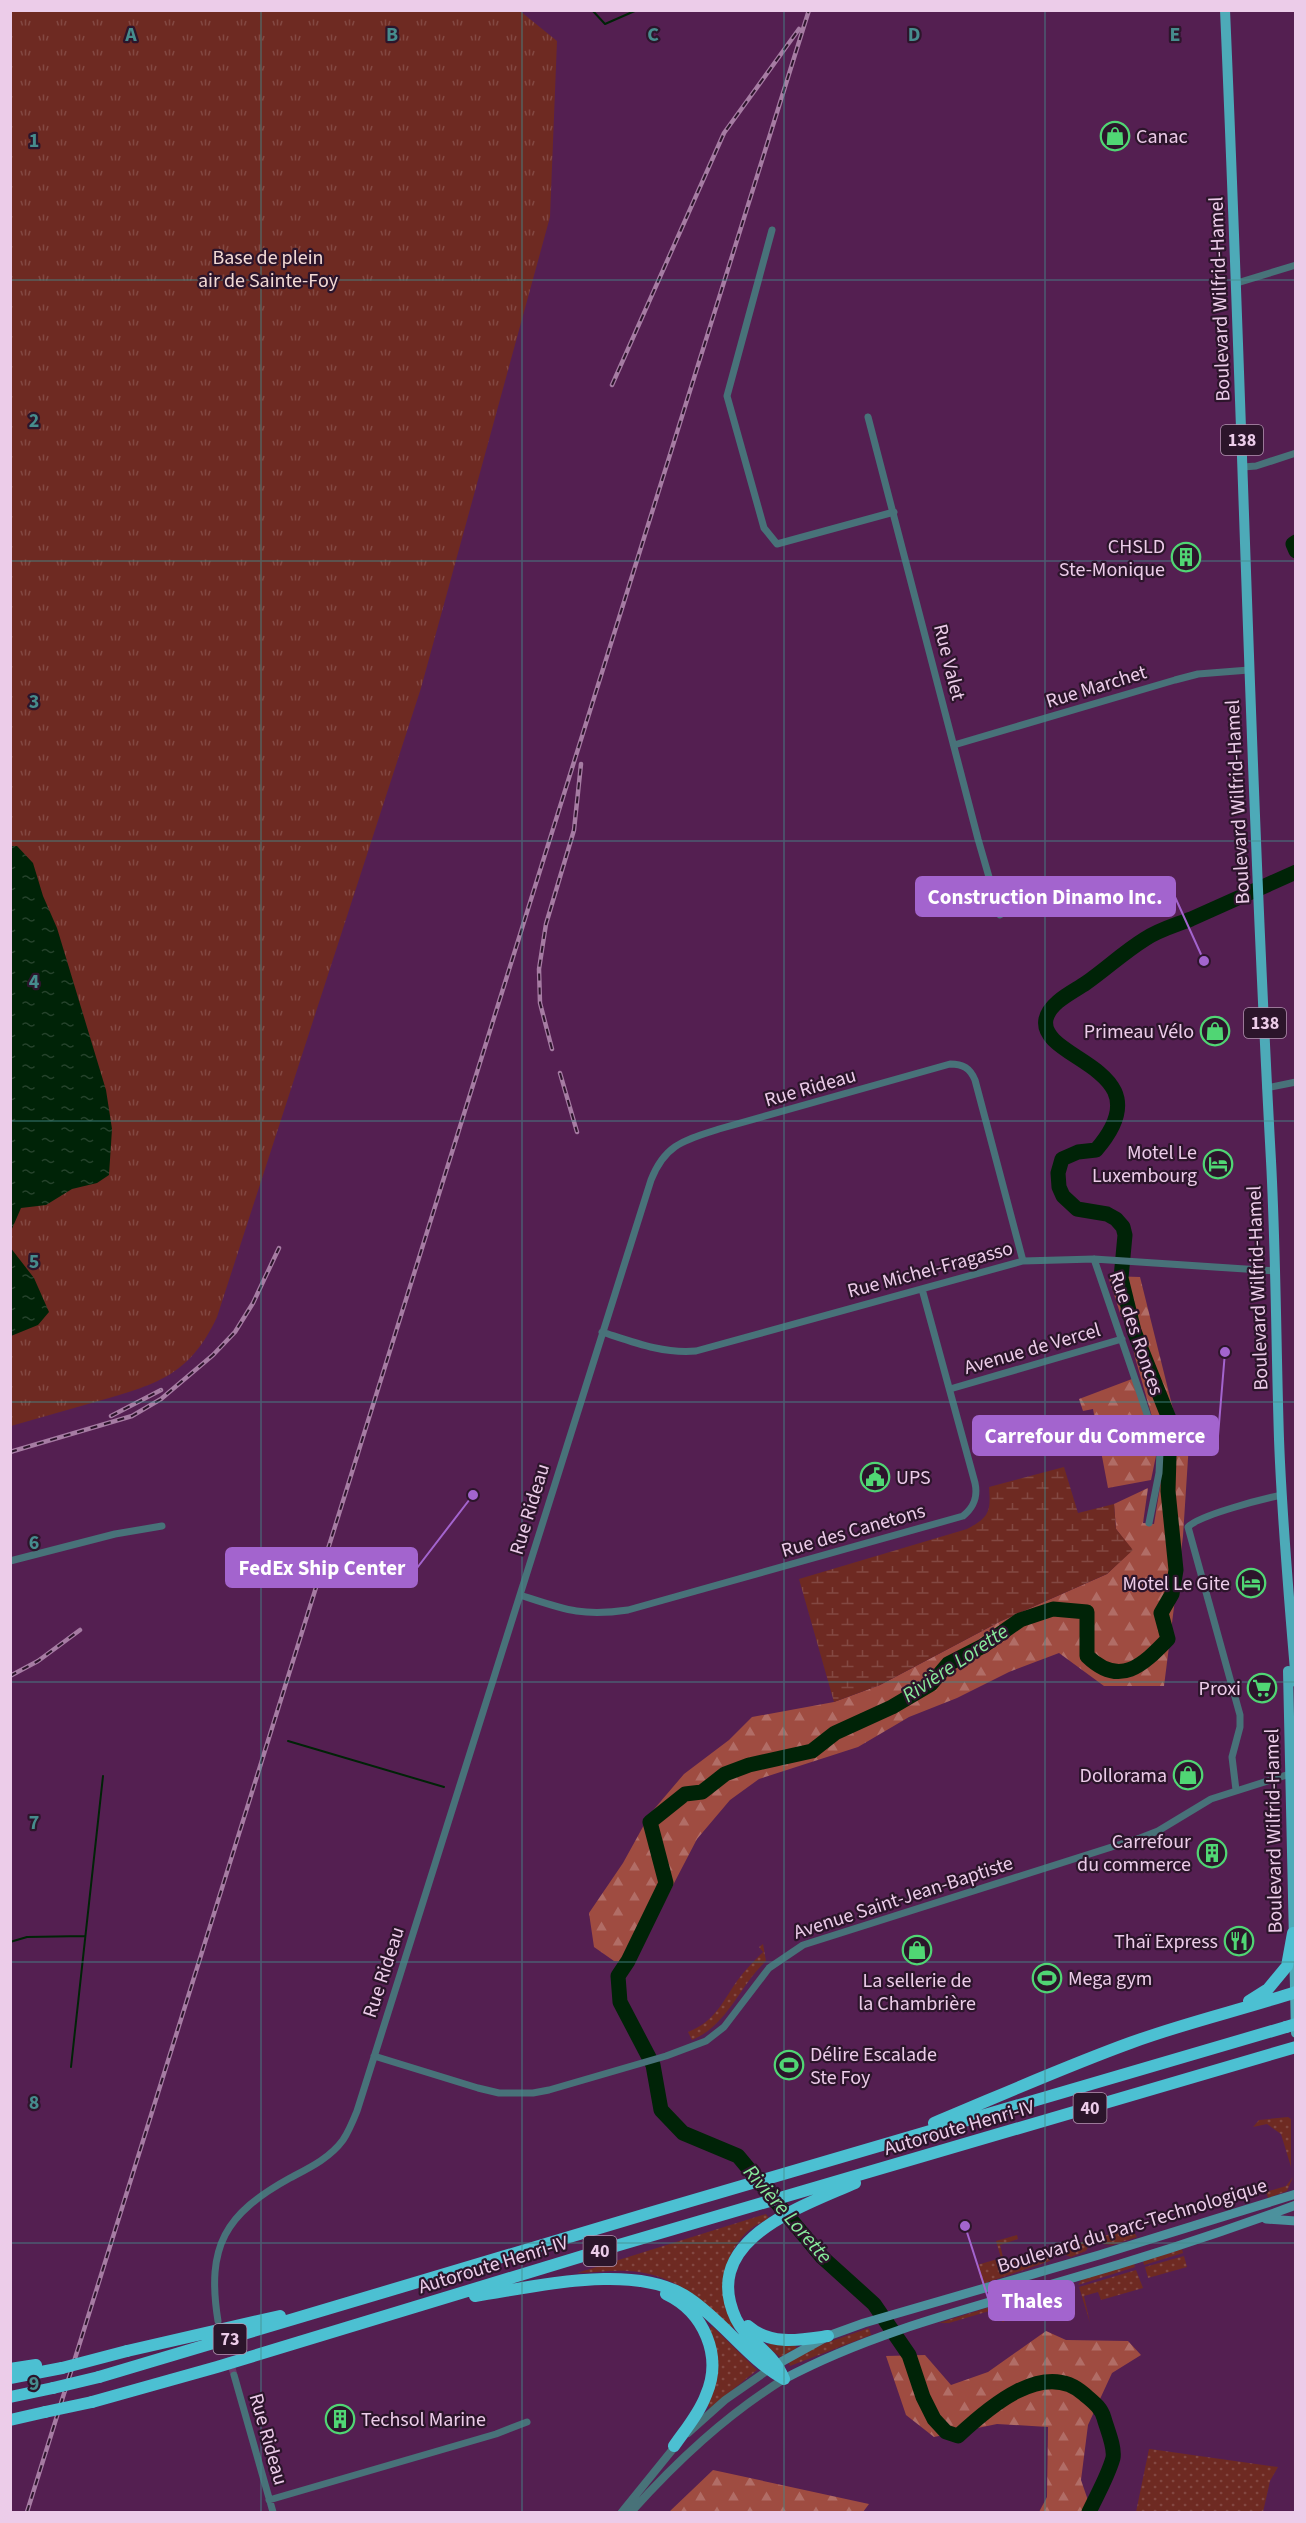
<svg xmlns="http://www.w3.org/2000/svg" width="1306" height="2523" font-family="'Source Sans 3',sans-serif">
<style>
.grass{fill:url(#grass-dots)}
.forest{fill:url(#forest-firs)}
.wetland{fill:url(#wetland-marsh)}
.park{fill:url(#park-tufts)}
.water{fill:url(#water-ripples)}
.lines{fill:none;stroke-linecap:round;stroke-linejoin:round}
.stream{stroke:#002307;stroke-width:2}
.river{stroke:#002307;stroke-width:15}
.minor-tunnel{stroke:#6b3968;stroke-width:7;stroke-dasharray:7 3.5;stroke-linecap:butt}
.minor{stroke:#487279;stroke-width:7}
.tertiary{stroke:#487279;stroke-width:8}
.secondary{stroke:#4c919d;stroke-width:9}
.primary{stroke:#4daab8;stroke-width:10}
.motorway{stroke:#4cc0d2;stroke-width:12}
.rail-casing{stroke:#a67ca3;stroke-width:4.5}
.rail{stroke:#2c152b;stroke-width:2;stroke-dasharray:7;stroke-linecap:butt}
.motorway-bridge{stroke:#4cc0d2;stroke-width:12}
.grid{fill:none;stroke:#468c8d;stroke-width:1.5;stroke-opacity:0.55}
.labels{text-anchor:middle;stroke-width:4.5;stroke-linejoin:round;paint-order:stroke}
.shield{fill:#2c152b;stroke:#b295b0;stroke-width:1.5}
.shield-label{font-size:18px;font-weight:bold;fill:#eccce9}
.poi-label{font-size:20px;fill:#eccce9;stroke:#2c152b;text-anchor:end}
.park-label{font-size:20px;fill:#f2d9d4;stroke:#2c152b}
.street-label{font-size:20px;fill:#eccce9;stroke:#2c152b}
.water-label{font-size:21px;font-style:italic;fill:#88ea9c;stroke:#2c152b}
.grid-label{font-size:20px;text-anchor:middle;font-weight:bold;fill:#468c8d;stroke:#2c152b;stroke-width:4.5;stroke-linejoin:round;paint-order:stroke}
.leader{fill:none;stroke:#a364ce;stroke-width:2}
.callout-dot{fill:#a364ce;stroke:#2c152b;stroke-width:2}
.callout{fill:#a364ce;stroke:#a364ce;stroke-width:2}
.callout-label{font-size:21px;text-anchor:middle;font-weight:bold;fill:#fff}
</style>
<defs>
<pattern id="grass-dots" width="8" height="8" patternUnits="userSpaceOnUse" patternTransform="scale(1.5)"><rect width="8" height="8" fill="#6e2a22"/><path d="M2 2h.1M6 6h.1" fill="none" stroke="#834842" stroke-width="1.8" stroke-linecap="round"/></pattern>
<pattern id="forest-firs" width="22" height="20" patternUnits="userSpaceOnUse" patternTransform="scale(1.5)"><rect width="22" height="20" fill="#9f4c41"/><path d="M5 1l3.5 6h-7zM16 11l3.5 6h-7z" fill="#b16d66"/></pattern>
<pattern id="wetland-marsh" width="20" height="14" patternUnits="userSpaceOnUse" patternTransform="scale(1.5)"><rect width="20" height="14" fill="#6e2a22"/><path d="M1 5h8M5 5V1M11 12h8M15 12V8" fill="none" stroke="#834842"/></pattern>
<pattern id="park-tufts" width="24" height="20" patternUnits="userSpaceOnUse" patternTransform="scale(1.5)"><rect width="24" height="20" fill="#6e2a22"/><path d="M3 7l-1-3M5 7V3M7 7l1-3M15 17l-1-3M17 17v-4M19 17l1-3" fill="none" stroke="#834842"/></pattern>
<pattern id="water-ripples" width="26" height="14" patternUnits="userSpaceOnUse" patternTransform="scale(1.5)"><rect width="26" height="14" fill="#002307"/><path d="M2 4q2-2 4 0t4 0M15 11q2-2 4 0t4 0" fill="none" stroke="#25422b"/></pattern>
</defs>
<rect width="100%" height="100%" fill="#541f51"/>
<path class="grass" d="M763 1944 766 1961C739 1986 728 2025 692 2040L688 2032C714 2022 722 2003 737 1981 745 1970 754 1961 763 1952L759 1947Z
M1288 2117 1291 2119V2167L1281 2134 1267 2124 1253 2127 1259 2120Z
M1293 2177 1287 2191 1268 2198 1266 2192 1286 2186Z
M766 2214 769 2218C761 2223 751 2227 745 2234 730 2249 719 2278 725 2299 727 2308 732 2317 736 2326L732 2328C702 2299 672 2273 628 2271 611 2270 594 2273 577 2273Z
M1132 2229 1137 2237 1112 2245 1104 2244 1099 2237Z
M1017 2235 1018 2239 1000 2245 1005 2265 1050 2251V2261L982 2284 977 2265 1001 2258 996 2241Z
M1089 2240V2245L1086 2251 1071 2257 1063 2254 1061 2248Z
M1182 2249 1183 2253 1144 2265 1143 2261Z
M1184 2256 1187 2267 1148 2278 1145 2267Z
M1134 2263 1135 2267 1078 2285 1082 2279Z
M1136 2270 1143 2288 1101 2300 1098 2292 1084 2296 1090 2323 1079 2287Z
M1066 2291 1070 2304 1066 2309 1063 2303 1041 2309 1040 2306 1020 2312 1003 2322 992 2313Z
M1032 2294 1033 2298 949 2323H939Z
M712 2326 757 2370 710 2408 707 2404 709 2329Z
M869 2328 871 2335 790 2366 788 2361 823 2344Z
M771 2342 794 2344 797 2348 780 2357 767 2346Z
M1149 2449H1150L1278 2467 1270 2481 1263 2512H1136Z"/>
<path class="forest" d="M1108 1276 1140 1277 1182 1445 1189 1443 1183 1536 1164 1686H1104L1059 1653 1009 1672 957 1698 909 1717 858 1747 759 1779 730 1800 697 1839 633 1962 614 1961 594 1947 589 1913 623 1863 650 1814 684 1774 729 1740 752 1717 834 1702 880 1685 1001 1621 1107 1574 1132 1550 1116 1529 1114 1504 1148 1488 1143 1523 1154 1524 1162 1475 1161 1448 1134 1354 1133 1327 1121 1316Z
M1132 1379 1157 1451 1151 1480 1108 1488 1093 1409 1083 1411 1079 1399Z
M1046 2331 1066 2340 1128 2341 1141 2355 1112 2373 1088 2425 1081 2480 1092 2512H1039L1047 2497 1048 2427 997 2424 934 2437 906 2415 886 2356 925 2355 951 2385 988 2372Z
M713 2470 869 2504 863 2512H669Z"/>
<path class="wetland" d="M1064 1467 1078 1513 1114 1504 1116 1529 1133 1550 1107 1574 1001 1621 880 1685 834 1702 799 1579 967 1529C989 1517 991 1512 989 1487Z"/>
<path class="park" d="M11 11H520L557 41 550 217 421 688 217 1317C189 1377 154 1385 95 1402 67 1410 39 1418 11 1426Z"/>
<path class="water" d="M11 846H17L33 863 43 896 57 928 106 1090 112 1129 109 1175 97 1183 72 1189 46 1205 21 1208 11 1231Z
M10 1247 34 1278 49 1312 38 1325 11 1336Z"/>
<g class="lines">
<path class="stream" d="M592 10 605 24 637 10
M288 1741 444 1787
M10 1942 27 1937 85 1936
M71 2067 103 1776"/>
<path class="river" d="M1296 542 1293 544 1296 551
M1089 2512C1097 2495 1108 2476 1113 2458 1115 2447 1107 2429 1104 2418 1101 2407 1092 2401 1084 2394 1044 2358 987 2409 958 2436L946 2432 934 2419 923 2397 909 2355 874 2304 822 2257 738 2156 683 2133 661 2110 653 2065 620 2002 618 1976 628 1961 666 1883 650 1822 685 1794 702 1792 725 1774 749 1765 812 1751 835 1733 892 1707 931 1684 948 1664 983 1646 1020 1620 1053 1609 1087 1612V1656C1120 1688 1143 1665 1168 1639L1161 1613 1172 1594 1176 1570 1168 1491 1170 1421 1134 1331 1121 1278 1125 1235 1123 1227 1116 1219 1107 1214 1077 1209 1063 1196 1059 1187 1058 1173 1062 1159 1078 1152 1096 1150C1168 1067 1037 1061 1046 1019 1050 1002 1073 992 1086 983 1106 969 1124 952 1145 939 1158 930 1176 925 1191 919 1226 903 1261 888 1296 872"/>
<path class="minor-tunnel" d="M223 2337 234 2375"/>
<path class="minor" d="M772 230 727 396 764 528 777 544 894 512
M1237 283 1296 265
M868 417 978 839 1000 915
M1243 467 1256 466 1296 453
M954 745 1175 680 1198 674 1249 670
M1266 1088 1296 1082
M1094 1259 1160 1452 1159 1473 1149 1523
M602 1332C633 1342 663 1354 696 1351L1023 1261 1094 1259 1274 1271
M950 1389 1122 1339
M10 1561 115 1534 162 1526
M520 1595C563 1609 581 1617 628 1610L963 1516C974 1507 978 1497 975 1483L922 1289
M1236 1790 1232 1757 1240 1727V1715L1188 1527C1199 1515 1263 1499 1282 1495
M374 2056 478 2088 499 2093H533L549 2090 666 2056 706 2041 724 2027 769 1968 803 1945 1140 1838 1158 1831 1211 1799 1296 1772
M218 2321C206 2246 225 2214 290 2178 309 2168 330 2158 343 2140 349 2131 353 2121 357 2111L651 1180C665 1144 685 1140 719 1129L950 1064C963 1064 970 1068 975 1080L1023 1261
M234 2375 273 2512
M269 2500 496 2434 527 2422"/>
<path class="tertiary" d="M688 2433 725 2400 768 2370
M622 2512 677 2444
M631 2512C677 2461 725 2416 784 2379"/>
<path class="secondary" d="M1266 2219 1296 2221
M772 2367 828 2336 864 2323 1099 2255 1296 2194
M784 2379C872 2332 971 2308 1066 2280 1143 2258 1220 2233 1296 2205"/>
<path class="primary" d="M1225 10C1242 394 1250 778 1271 1161 1276 1253 1276 1346 1279 1439 1282 1520 1289 1601 1296 1682
M1288 1671 1296 2033"/>
<path class="motorway" d="M1249 2001 1268 1989 1287 1966 1293 1933
M934 2123C999 2096 1064 2067 1130 2043 1184 2023 1241 2010 1296 1992
M666 2294C704 2312 723 2356 706 2395 699 2414 685 2430 674 2446
M475 2296C536 2287 637 2261 690 2299 724 2322 748 2359 784 2379
M748 2326C771 2346 800 2340 828 2336
M127 2351 280 2316
M10 2369 36 2365
M99 2377 653 2212 1286 2027
M10 2378 62 2368
M784 2379C773 2351 747 2342 736 2319 699 2240 801 2207 855 2183
M10 2397 53 2388
M92 2402 217 2367 619 2245 1296 2047
M10 2420 45 2412"/>
<g class="rail-casing">
<path id="rail" d="M612 385 724 133 799 29
M552 1049 540 1003 539 969 546 924 574 830 581 764
M560 1073 577 1132
M111 1416 161 1390
M10 1452 132 1416 161 1399 213 1355 235 1332 253 1303 279 1248
M10 1676 38 1661 80 1630
M27 2512 809 10"/>
</g>
<use href="#rail" class="rail"/>
<path class="motorway-bridge" d="M1286 2027 1296 2024
M62 2368 127 2351
M53 2388 99 2377
M45 2412 92 2402"/>
</g>
<path class="grid" d="M261 10V2512M522 10V2512M784 10V2512M1045 10V2512M10 280H1296M10 561H1296M10 841H1296M10 1121H1296M10 1402H1296M10 1682H1296M10 1962H1296M10 2243H1296"/>
<defs>
<g id="shop-ring" transform="scale(1.5)"><circle r="9.5" fill="#2c152b" stroke="#50d674" stroke-width="1.5"/><path d="M-5-2.5h2.3a2.7 3.5 0 0 1 5.4 0H5L5.5 6h-11ZM-1.5-2.5h3a1.5 2.3 0 0 0-3 0Z" fill="#50d674"/></g>
<g id="building-ring" transform="scale(1.5)"><circle r="9.5" fill="#2c152b" stroke="#50d674" stroke-width="1.5"/><path d="M-4-6H4V6H1V3H-1V6H-4ZM-2.5-4.3h1.7v1.8h-1.7ZM.8-4.3h1.7v1.8H.8ZM-2.5-1h1.7V.8h-1.7ZM.8-1h1.7V.8H.8Z" fill="#50d674"/></g>
<g id="hotel-ring" transform="scale(1.5)"><circle r="9.5" fill="#2c152b" stroke="#50d674" stroke-width="1.5"/><path d="M-6-4.5h1.5V1H6V5H4.5V3h-9V5H-6ZM-4 0a1.8 1.8 0 1 1 3.6 0ZM.5 0V-2.5h3Q6-2.5 6 0Z" fill="#50d674"/></g>
<g id="civic-ring" transform="scale(1.5)"><circle r="9.5" fill="#2c152b" stroke="#50d674" stroke-width="1.5"/><path d="M-.6-6.5H3V-4.5H.6V-3L4-1V1h2V6H-6V1h2V-1L-.6-3ZM-1.2 2.5V6h2.4V2.5Z" fill="#50d674"/></g>
<g id="supermarket-ring" transform="scale(1.5)"><circle r="9.5" fill="#2c152b" stroke="#50d674" stroke-width="1.5"/><path d="M-6-5.5h2.5l.6 2H6L4.5 2H-2.5L-4.4-4H-6ZM-1.5 3.2a1.3 1.3 0 1 0 .1 0ZM3 3.2a1.3 1.3 0 1 0 .1 0Z" fill="#50d674"/></g>
<g id="restaurant-ring" transform="scale(1.5)"><circle r="9.5" fill="#2c152b" stroke="#50d674" stroke-width="1.5"/><path d="M-5-6h1v4h1v-4h1v4h1v-4h1v5L-1.5 .5V6h-2V.5L-5-1ZM5-6V6H3V1.5H1.5Q1.5-4 5-6Z" fill="#50d674"/></g>
<g id="stadium-ring" transform="scale(1.5)"><circle r="9.5" fill="#2c152b" stroke="#50d674" stroke-width="1.5"/><path d="M0-5a6.5 5 0 1 0 0 10a6.5 5 0 1 0 0-10ZM-3.5-1.8h7v3.6h-7Z" fill="#50d674"/></g>
</defs>
<g fill-rule="evenodd">
<use href="#shop-ring" x="1115" y="136"/>
<use href="#building-ring" x="1186" y="557"/>
<use href="#shop-ring" x="1215" y="1031"/>
<use href="#hotel-ring" x="1218" y="1164"/>
<use href="#civic-ring" x="875" y="1477"/>
<use href="#hotel-ring" x="1251" y="1583"/>
<use href="#supermarket-ring" x="1262" y="1688"/>
<use href="#shop-ring" x="1188" y="1775"/>
<use href="#building-ring" x="1212" y="1853"/>
<use href="#restaurant-ring" x="1239" y="1941"/>
<use href="#shop-ring" x="917" y="1950"/>
<use href="#stadium-ring" x="1047" y="1978"/>
<use href="#stadium-ring" x="789" y="2065"/>
<use href="#building-ring" x="340" y="2419"/>
</g>
<g class="labels">
<g class="shield">
<rect x="1221" y="425" width="42" height="30" rx="4.5"/>
<rect x="1244" y="1008" width="42" height="30" rx="4.5"/>
<rect x="1073.5" y="2093" width="33" height="30" rx="4.5"/>
<rect x="583.5" y="2236" width="33" height="30" rx="4.5"/>
<rect x="213.5" y="2324" width="33" height="30" rx="4.5"/>
</g>
<g class="shield-label">
<text x="1242" y="446">138</text>
<text x="1265" y="1029">138</text>
<text x="1090" y="2114">40</text>
<text x="600" y="2257">40</text>
<text x="230" y="2345">73</text>
</g>
<g class="poi-label">
<text x="1136" y="143" text-anchor="start">Canac</text>
<text x="1165" y="553">CHSLD<tspan x="1165" dy="23">Ste-Monique</tspan></text>
<text x="1194" y="1038">Primeau Vélo</text>
<text x="1197" y="1159">Motel Le<tspan x="1197" dy="23">Luxembourg</tspan></text>
<text x="896" y="1484" text-anchor="start">UPS</text>
<text x="1230" y="1590">Motel Le Gite</text>
<text x="1241" y="1695">Proxi</text>
<text x="1167" y="1782">Dollorama</text>
<text x="1191" y="1848">Carrefour<tspan x="1191" dy="23">du commerce</tspan></text>
<text x="1218" y="1948">Thaï Express</text>
<text x="1068" y="1985" text-anchor="start">Mega gym</text>
<text x="917" y="1987" text-anchor="middle">La sellerie de<tspan x="917" dy="23">la Chambrière</tspan></text>
<text x="810" y="2061" text-anchor="start">Délire Escalade<tspan x="810" dy="23">Ste Foy</tspan></text>
<text x="361" y="2426" text-anchor="start">Techsol Marine</text>
</g>
<g class="park-label">
<text x="268" y="264">Base de plein<tspan x="268" dy="23">air de Sainte-Foy</tspan></text>
</g>
<g class="street-label">
<text transform="translate(1219 299) rotate(-92)" y="7">Boulevard Wilfrid-Hamel</text>
<text transform="translate(950 662) rotate(76)" y="7">Rue Valet</text>
<text transform="translate(1096 686) rotate(-17)" y="7">Rue Marchet</text>
<text transform="translate(1237 802) rotate(-93)" y="7">Boulevard Wilfrid-Hamel</text>
<text transform="translate(810 1087) rotate(-16)" y="7">Rue Rideau</text>
<text transform="translate(930 1269) rotate(-15)" y="7">Rue Michel-Fragasso</text>
<text transform="translate(1257 1288) rotate(-92)" y="7">Boulevard Wilfrid-Hamel</text>
<text transform="translate(1137 1333) rotate(71)" y="7">Rue des Ronces</text>
<text transform="translate(1032 1348) rotate(-16)" y="7">Avenue de Vercel</text>
<text transform="translate(529 1509) rotate(-73)" y="7">Rue Rideau</text>
<text transform="translate(853 1530) rotate(-16)" y="7">Rue des Canetons</text>
<text transform="translate(1273 1831) rotate(-91)" y="7">Boulevard Wilfrid-Hamel</text>
<text transform="translate(903 1897) rotate(-18)" y="7">Avenue Saint-Jean-Baptiste</text>
<text transform="translate(383 1972) rotate(-72)" y="7">Rue Rideau</text>
<text transform="translate(959 2127) rotate(-16)" y="7">Autoroute Henri-IV</text>
<text transform="translate(1132 2225) rotate(-17)" y="7">Boulevard du Parc-Technologique</text>
<text transform="translate(493 2264) rotate(-17)" y="7">Autoroute Henri-IV</text>
<text transform="translate(269 2439) rotate(74)" y="7">Rue Rideau</text>
</g>
<g class="water-label">
<text transform="translate(955 1663) rotate(-34)" y="7">Rivière Lorette</text>
<text transform="translate(788 2214) rotate(49)" y="7">Rivière Lorette</text>
</g>
</g>
<g class="grid-label">
<text x="131" y="41">A</text>
<text x="392" y="41">B</text>
<text x="653" y="41">C</text>
<text x="914" y="41">D</text>
<text x="1175" y="41">E</text>
<text x="34" y="147">1</text>
<text x="34" y="427">2</text>
<text x="34" y="708">3</text>
<text x="34" y="988">4</text>
<text x="34" y="1268">5</text>
<text x="34" y="1549">6</text>
<text x="34" y="1829">7</text>
<text x="34" y="2109">8</text>
<text x="34" y="2390">9</text>
</g>
<path class="leader" d="M1204 961L1175 897M1225 1352L1218 1436M473 1495L417 1568M965 2226L989 2301"/>
<g class="callout-dot">
<circle cx="1204" cy="961" r="6"/>
<circle cx="1225" cy="1352" r="6"/>
<circle cx="473" cy="1495" r="6"/>
<circle cx="965" cy="2226" r="6"/>
</g>
<g class="callout">
<rect x="916" y="877" width="259" height="39" rx="6"/>
<rect x="973" y="1416" width="245" height="39" rx="6"/>
<rect x="226" y="1548" width="191" height="39" rx="6"/>
<rect x="989" y="2281" width="85" height="39" rx="6"/>
</g>
<g class="callout-label">
<text x="1045" y="904">Construction Dinamo Inc.</text>
<text x="1095" y="1443">Carrefour du Commerce</text>
<text x="322" y="1575">FedEx Ship Center</text>
<text x="1032" y="2308">Thales</text>
</g>
<rect width="1306" height="2523" fill="none" stroke="#eccce9" stroke-width="24"/>
</svg>
